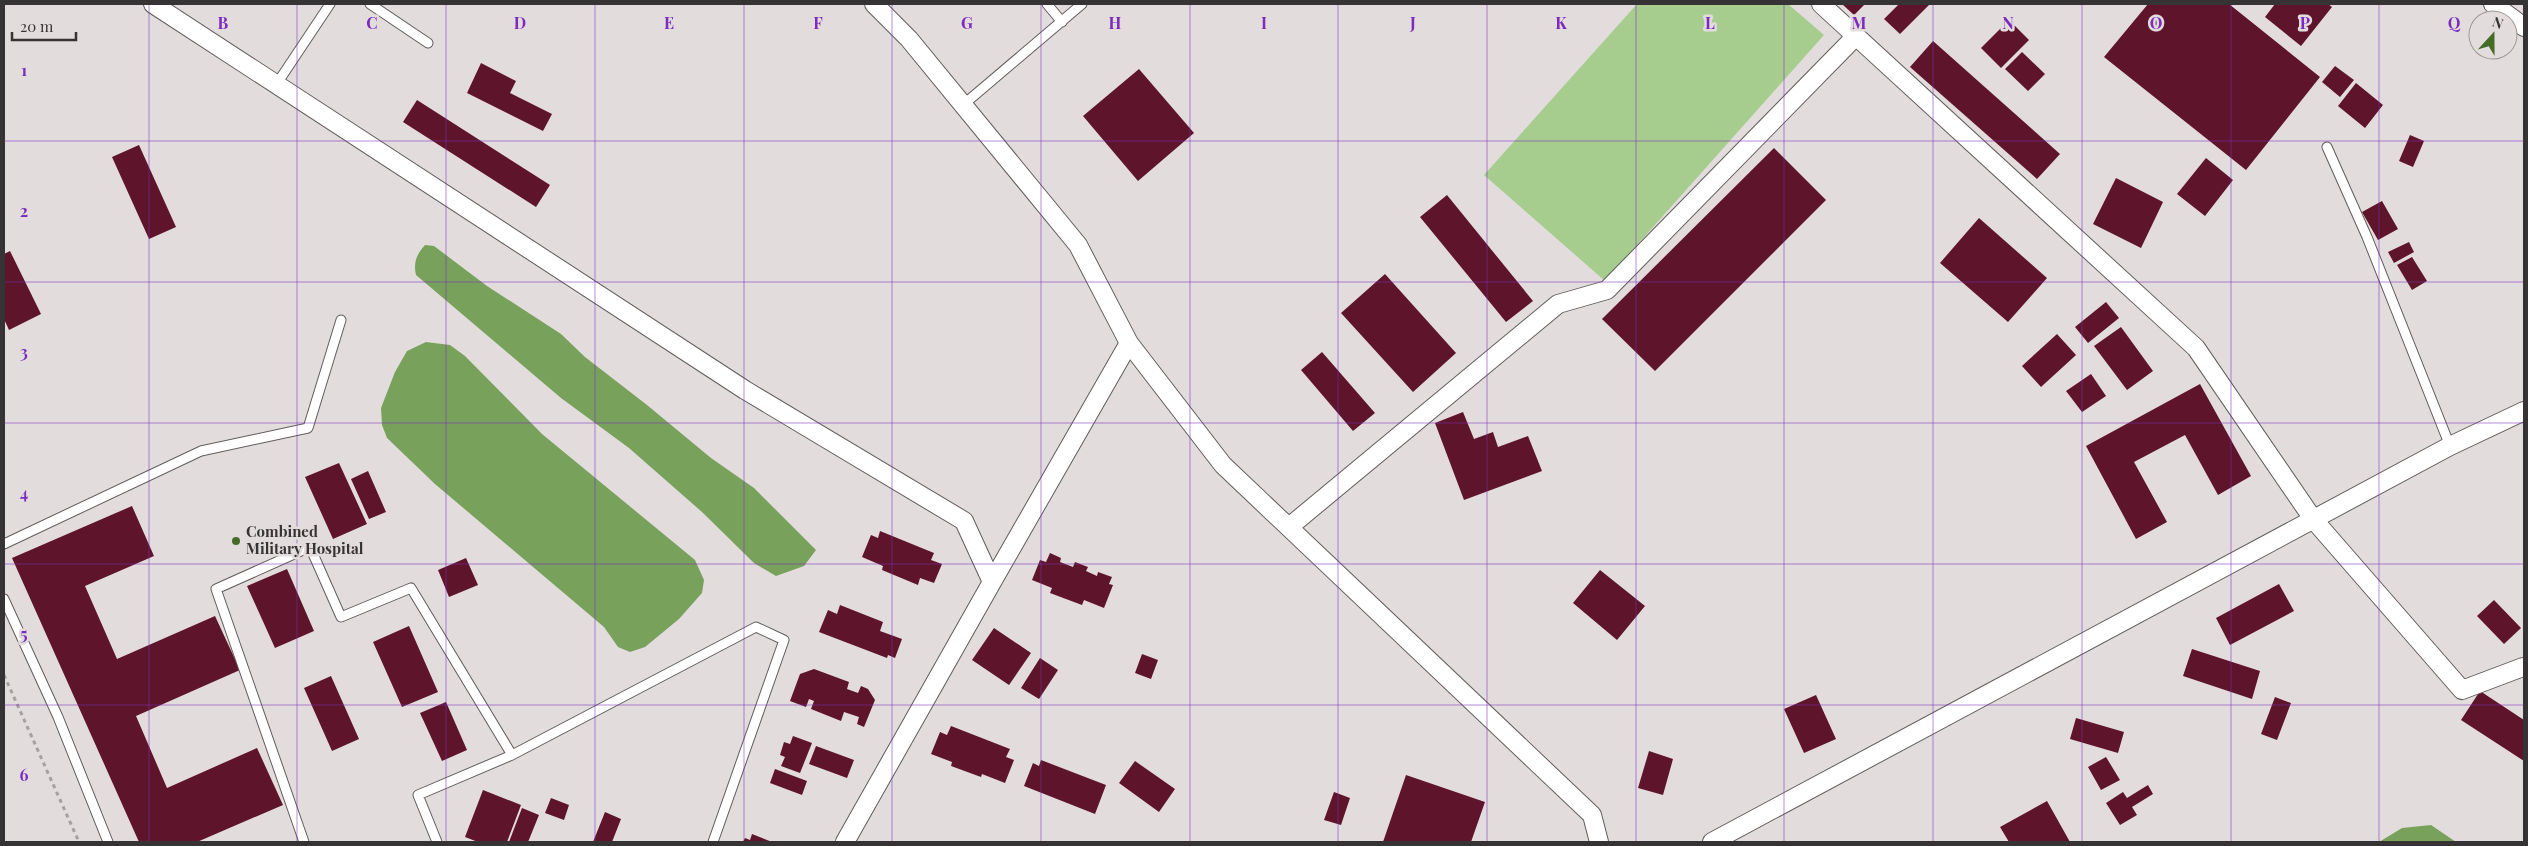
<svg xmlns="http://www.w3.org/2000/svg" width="2528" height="846" font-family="'Playfair Display',serif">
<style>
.green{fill:#a6cd8d}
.water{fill:#78a15c}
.building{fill:#5e142a}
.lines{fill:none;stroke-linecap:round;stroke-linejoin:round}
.lane-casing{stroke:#615c5c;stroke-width:11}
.street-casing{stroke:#615c5c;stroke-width:20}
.path{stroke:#a6a0a1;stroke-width:3;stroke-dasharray:4 4;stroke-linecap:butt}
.lane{stroke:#fff;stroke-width:9}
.street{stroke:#fff;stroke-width:18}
.grid{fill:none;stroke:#7b2cbf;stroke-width:1;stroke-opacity:0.55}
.poi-dot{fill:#456c27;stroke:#e3dcdd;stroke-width:2}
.labels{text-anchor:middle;stroke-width:5;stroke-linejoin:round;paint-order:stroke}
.poi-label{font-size:15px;font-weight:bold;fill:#363334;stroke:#e3dcdd;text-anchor:start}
.grid-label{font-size:16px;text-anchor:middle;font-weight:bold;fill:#7b2cbf;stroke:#e3dcdd;stroke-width:5;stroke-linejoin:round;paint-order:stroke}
</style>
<rect width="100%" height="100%" fill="#e3dcdd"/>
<path class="green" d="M1637 4H1788L1824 35 1605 281 1484 175Z"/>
<path class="water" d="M425 245 434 246 487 286 561 334 585 357 647 405 711 458 754 488 816 550 804 566 776 576 754 563 702 512 629 448 561 398 416 275C413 262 417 254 425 245Z
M426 342 450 345 465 356 542 434 695 560 704 580 702 593 679 619 645 647 630 652 618 647 604 627 435 484 387 438 382 425 381 408 395 372 407 351Z
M2431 825 2456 842H2379L2402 828Z"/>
<path class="building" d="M1842 4H1865L1854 15Z
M1899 4 1929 5 1900 34 1884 19Z
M2148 4H2229L2320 77 2246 170 2104 57Z
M2275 4H2328L2332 7 2301 46 2265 17Z
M2009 20 2029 40 2001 68 1981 48Z
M1933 41 2060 154 2037 179 1910 67Z
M2022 52 2045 74 2028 91 2005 69Z
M481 63 516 81 510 93 552 114 543 131 467 93Z
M2335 66 2354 80 2340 97 2322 82Z
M1139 69 1194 133 1138 181 1083 116Z
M2356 83 2383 105 2365 128 2338 106Z
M417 100 550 185 536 207 403 122Z
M2410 135 2424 141 2413 167 2399 161Z
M139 145 176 227 149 239 112 157Z
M1774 148 1826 200 1655 371 1602 319Z
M2206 158 2233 180 2205 216 2177 194Z
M2116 178 2163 202 2141 248 2093 224Z
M1447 195 1533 301 1506 322 1420 217Z
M2382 201 2398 229 2378 240 2362 212Z
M1979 218 2047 278 2008 322 1940 263Z
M2409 242 2414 252 2394 263 2388 252Z
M10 251 41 314 9 330 4 319V254Z
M2412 257 2427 281 2412 290 2397 265Z
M1385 274 1456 353 1413 392 1341 313Z
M2106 302 2119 318 2088 343 2075 327Z
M2121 327 2153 371 2127 390 2094 346Z
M2057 334 2076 355 2041 387 2022 366Z
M1322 352 1375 413 1353 431 1301 370Z
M2091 374 2106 396 2082 412 2066 391Z
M2200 384 2251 476 2218 495 2185 435 2134 462 2167 522 2136 539 2086 446Z
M1463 412 1474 439 1493 432 1498 447 1528 436 1542 471 1464 500 1435 423Z
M339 463 367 524 333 539 305 477Z
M368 471 386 512 369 519 351 479Z
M132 506 154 556 85 586 117 659 215 616 240 670 136 716 167 788 257 748 283 805 197 842H139L12 558Z
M880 531 934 553 931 560 942 564 934 583 920 578 918 585 882 570 883 566 862 557 871 535 878 538Z
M1050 553 1061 558 1060 562 1073 567 1075 562 1088 567 1086 571 1097 576 1098 572 1112 577 1109 584 1113 585 1104 608 1084 600 1082 605 1050 593 1052 588 1032 580 1040 560 1046 562Z
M466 558 478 585 449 597 438 570Z
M287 569 314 631 275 648 247 586Z
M1600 570 1645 606 1617 640 1573 603Z
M2279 584 2294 611 2230 645 2216 618Z
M2494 600 2521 628 2504 644 2477 616Z
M840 605 883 622 880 631 902 639 895 658 888 655 887 658 819 632 828 610 837 614Z
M409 626 438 692 402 707 373 642Z
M994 628 1031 653 1009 685 972 660Z
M2192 649 2260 671 2252 699 2183 676Z
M1142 654 1158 660 1151 679 1135 673Z
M1040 658 1058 670 1039 699 1021 688Z
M814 669 849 682 847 689 858 693 861 686 868 689 875 700 864 727 857 724 859 717 844 712 841 721 811 709 814 701 809 699 806 707 790 701 800 674Z
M331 676 359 739 332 751 304 688Z
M2480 691 2524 720V761L2461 720Z
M1816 695 1836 739 1804 753 1784 709Z
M2275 697 2291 703 2277 740 2261 734Z
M446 702 467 750 442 761 420 713Z
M2076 718 2124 732 2118 753 2070 739Z
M951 726 1010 749 1006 757 1014 760 1005 783 982 774 981 777 951 766 952 762 931 754 940 732 947 735Z
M793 736 812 743 800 773 781 766 785 757 780 755 784 742 790 744Z
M816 746 854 760 847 778 809 764Z
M1649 751 1673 759 1663 795 1638 788Z
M2106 757 2120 780 2101 790 2088 767Z
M1041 760 1106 785 1095 814 1024 786 1033 763 1039 766Z
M1135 761 1175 789 1159 812 1119 783Z
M775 769 807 781 802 795 770 783Z
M1406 775 1485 802 1471 842H1383Z
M2148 785 2153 794 2132 807 2137 815 2120 825 2106 803 2123 792 2127 798Z
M483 790 521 805 507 842H478L465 837Z
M1334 792 1350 798 1341 825 1324 820Z
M551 798 569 805 564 820 545 813Z
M2047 801 2070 842H2009L2000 827Z
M522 808 539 815 528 842H509Z
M605 812 621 819 612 842H593Z
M752 834 772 842H743L745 838 750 840Z"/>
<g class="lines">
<g class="lane-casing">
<path id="lane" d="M370 4 428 43
M1047 4 1062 22
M276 85 330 4
M963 105 1082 4
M2327 147 2367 237 2450 446
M4 544 201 451 308 428 341 320
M4 599 58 717 108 842
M304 842 216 589 310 547 341 617 411 588 512 755 756 627 784 640 713 842
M437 842 418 795 512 755"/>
</g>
<g class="street-casing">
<path id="street" d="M153 4 745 390 964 521 992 582 1129 343
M874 4 909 39 1078 245 1129 343 1223 465 1592 815 1599 842
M1821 4 2196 348 2313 519 2462 690 2523 667
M2493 4 2524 27
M1289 527 1558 304 1607 290 1856 36
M845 842 992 582
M1712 842 2450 446 2524 411"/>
</g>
<path class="path" d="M4 675 79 842"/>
<use href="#lane" class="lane"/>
<use href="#street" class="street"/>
</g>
<path class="grid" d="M149 4V842M297 4V842M446 4V842M595 4V842M744 4V842M892 4V842M1041 4V842M1190 4V842M1338 4V842M1487 4V842M1636 4V842M1784 4V842M1933 4V842M2082 4V842M2231 4V842M2379 4V842M4 141H2524M4 282H2524M4 423H2524M4 564H2524M4 705H2524"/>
<circle class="poi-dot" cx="236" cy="541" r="5"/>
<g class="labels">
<g class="poi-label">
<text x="246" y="537">Combined<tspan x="246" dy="17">Military Hospital</tspan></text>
</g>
</g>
<g class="grid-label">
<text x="223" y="29">B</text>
<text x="372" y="29">C</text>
<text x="520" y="29">D</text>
<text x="669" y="29">E</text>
<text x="818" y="29">F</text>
<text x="967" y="29">G</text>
<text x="1115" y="29">H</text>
<text x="1264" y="29">I</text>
<text x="1413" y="29">J</text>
<text x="1561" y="29">K</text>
<text x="1710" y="29">L</text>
<text x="1859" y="29">M</text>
<text x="2008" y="29">N</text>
<text x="2156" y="29">O</text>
<text x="2305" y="29">P</text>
<text x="2454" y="29">Q</text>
<text x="24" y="76">1</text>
<text x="24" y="217">2</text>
<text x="24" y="358">3</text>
<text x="24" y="499">4</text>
<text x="24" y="640">5</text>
<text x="24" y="781">6</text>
</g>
<rect width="2528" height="846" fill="none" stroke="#363334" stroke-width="10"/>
<g transform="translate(2493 35) rotate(21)"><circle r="24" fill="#e3dcdd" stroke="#9e9899"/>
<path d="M0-4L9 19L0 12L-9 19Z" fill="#456c27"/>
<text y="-8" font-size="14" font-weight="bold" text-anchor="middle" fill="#363334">N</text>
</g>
<path d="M12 32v8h64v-8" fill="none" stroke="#363334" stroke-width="2.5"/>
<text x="20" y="32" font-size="15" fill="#363334" stroke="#e3dcdd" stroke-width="4" paint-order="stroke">20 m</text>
</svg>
